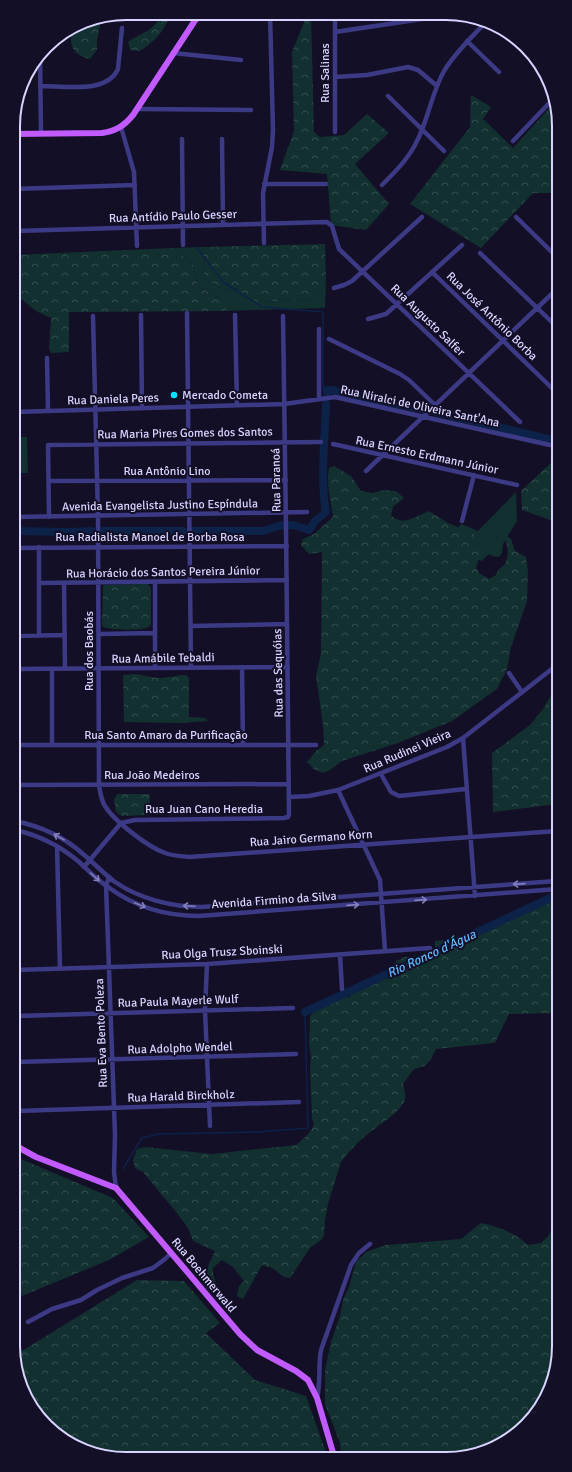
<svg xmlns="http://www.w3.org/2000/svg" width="572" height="1472" font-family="Signika,sans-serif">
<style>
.grass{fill:#12302f}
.forest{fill:url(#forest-crowns)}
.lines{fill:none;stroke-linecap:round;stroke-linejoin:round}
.stream{stroke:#0c2248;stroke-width:1.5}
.river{stroke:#0c2248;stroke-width:8}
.minor{stroke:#3d3a85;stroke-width:4.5}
.major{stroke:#c25bff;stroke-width:6}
.oneway{stroke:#837fbc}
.poi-dot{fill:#00e5ff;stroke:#130f26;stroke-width:1.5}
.labels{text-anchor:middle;stroke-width:4;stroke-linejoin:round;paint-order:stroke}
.street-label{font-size:12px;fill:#d9d4ff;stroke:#130f26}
.poi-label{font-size:12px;fill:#d9d4ff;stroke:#130f26;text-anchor:start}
.water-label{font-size:13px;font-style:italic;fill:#62b6ff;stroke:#130f26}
.rim{fill:none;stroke:#d9d4ff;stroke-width:2}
</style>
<defs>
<pattern id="forest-crowns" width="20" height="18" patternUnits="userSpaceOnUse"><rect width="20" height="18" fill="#12302f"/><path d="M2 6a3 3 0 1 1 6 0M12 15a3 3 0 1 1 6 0" fill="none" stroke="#344d4e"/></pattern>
</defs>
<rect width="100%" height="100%" fill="#130f26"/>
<path class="grass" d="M203 247 204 278 223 290 240 288 258 302 311 299 320 293 326 282 325 308 226 311V303L214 295 198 287 193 265C183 258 183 252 172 248Z
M14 437H27L28 473H14Z
M516 492 517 521 503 544 502 553 499 557C486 556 493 550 482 561L479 560 478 558 482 550 474 534 459 529V526L462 524 478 531Z"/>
<path class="forest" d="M162 13H172C163 31 157 40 140 51L130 50 128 42C143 31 153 33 162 13Z
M311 16 314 132 320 137 344 135 367 114 389 133 355 164 389 204 366 230 331 225 327 174 280 170 294 131 292 52 306 17Z
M108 17 101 20 97 40V50L90 59C72 54 70 47 71 29L83 22Z
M471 95 491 107 483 119 513 148 555 102V193H533L481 248 410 204 470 127Z
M325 244 326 282 320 293 311 299 258 302 245 297 239 288 223 290 204 278 203 247Z
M172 248C183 252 183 258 193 265L198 287 214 295 226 303V311L69 312V352L51 353 49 348 51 318 36 311 14 293V255Z
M556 458V522L522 510 521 491Z
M334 466 351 476 361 491 373 493 384 490 396 491 404 498 393 507 391 516C405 526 414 517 429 511L448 523 474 534 481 541 482 550 476 567 479 573 489 579 496 575C498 569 500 569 504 565 510 557 508 545 504 537L505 535 511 539 515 551 526 557 528 572 527 601 511 647 507 669 497 689 452 721 398 743 342 761 330 770 323 773 314 769 307 762 316 751 324 745 323 725 316 676 321 653 322 556V552L309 554 301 545 303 539 314 534 333 517C331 501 326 485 329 468Z
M147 584 150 586 151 589V622C151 625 151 626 148 627 141 631 111 630 103 627L102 624 103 586 105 585Z
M137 674C145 676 154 678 163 678 171 677 178 675 186 675L189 678V717L205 718 208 721 180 723 124 722 123 675Z
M557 685V804L493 812 492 753 530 725 543 709Z
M117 794H150L149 815 122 816 116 812 114 800Z
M557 892 558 1013 509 1014 495 1043 436 1049 430 1061 424 1066 413 1070 403 1084C404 1089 407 1096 404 1102 398 1113 386 1120 377 1127 363 1137 351 1148 341 1162L328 1204 325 1220 324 1235 322 1239 310 1248 290 1278C282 1278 279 1272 272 1268 269 1267 265 1266 262 1265L243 1299 237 1296 239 1286 244 1281 233 1267 222 1260 213 1268V1274L217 1287 215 1290 209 1291 203 1284 209 1264 215 1251 193 1241 188 1228 176 1212 143 1172 135 1168 133 1160 137 1149 145 1147 212 1154 296 1145C303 1139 311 1133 314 1124L312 1119 310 1067 311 1056 309 1044 310 1016 325 999 350 997 354 985 391 968 396 961 405 957 419 956 435 951V941L463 939C467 932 472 931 479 932L485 924 493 923 506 915 529 906 536 905Z
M558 1134 559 1353 550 1389 531 1420 475 1455 341 1456 340 1443 325 1404V1370L331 1342 340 1316 343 1300 349 1287 356 1262 366 1252 386 1245 461 1239 481 1223C499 1227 514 1232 528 1245L541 1243 548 1236 552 1229 555 1191V1139Z
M16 1157 113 1198 149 1237 109 1260 17 1298Z
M137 1280 184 1281 220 1323 206 1333 208 1335 255 1380 306 1396 327 1455 105 1457 46 1426 17 1375V1354Z"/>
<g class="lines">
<path class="stream" d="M196 247 223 282 262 307 323 312V390H327
M123 1169 142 1138 159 1134 258 1132 308 1128 305 1012"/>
<path class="river" d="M327 392V390H333L342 394 422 409
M436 412 556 441
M14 531 69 532 92 531
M103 531H183
M193 531H263L282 525H293L309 530 315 521 326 512C320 477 325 440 326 404
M305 1012 557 895"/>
<path class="minor" d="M335 14V132
M335 32 442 16
M467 41 499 72
M173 53 241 60
M40 56 41 133
M335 77 367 75 408 67 418 70 437 86
M41 86C64 86 107 94 118 69L122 28
M388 96 444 151
M137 109 251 110
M121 127 134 172 137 246
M182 139 183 245
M222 139 223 224
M513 141 555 97
M264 184H326
M382 185C394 173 407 160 415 145 428 122 431 94 444 71 455 53 470 39 484 24
M13 189 135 185
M14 189 15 231
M516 217 556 256
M14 231 327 222 332 226 339 249 520 422
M264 243 263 193 272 147 273 130 270 14
M480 253 556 326
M432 272 556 392
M334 288 344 285 352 281 422 217
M187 313 191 667
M141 315 142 408
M235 315 237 405
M93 316 98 516 99 785C100 792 101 800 105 806 114 821 148 847 165 853 173 856 181 856 189 857L557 831
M368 319 386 314 462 245
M319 329V398
M329 339 400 374 409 380 435 405
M47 358 48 411
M14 412 284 404 335 397 550 445
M333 444 517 485
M366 471 556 290
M49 481 286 480
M14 517 307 512
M49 517 48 445 321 442
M462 521 474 475
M39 547V635
M14 548 287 546
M155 582V668
M39 583 287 580
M64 583 65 669
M191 626 287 624
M99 634 155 633
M15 636 65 635
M242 667 243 745
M15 669 288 667
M52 669V745
M509 673 522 692
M463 738 475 896
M15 745H316
M381 774 391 792 399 796 466 789
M15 785 289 784
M338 790 380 880 385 951
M289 797 309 796 338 790 447 747 463 738 557 665
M15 821C40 826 64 837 83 854 94 863 104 874 115 882 140 899 172 907 202 907L557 881
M121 823 135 820 284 818 288 817 289 815 286 527 283 316
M15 830C38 835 60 846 78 861 88 870 97 880 108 887 135 907 166 916 199 916L557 889
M57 846 60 969
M84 867 121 823
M109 877 106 886 115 1135 114 1172 116 1188
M340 955 342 989
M207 964 205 1010 210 1126
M16 970 207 964 430 948
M16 1016 293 1008
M16 1062 296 1054
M16 1111 299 1102
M28 1322 52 1309 81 1300 97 1290 122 1278 153 1268 165 1259 171 1253
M317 1398C321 1382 318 1366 321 1350L351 1265 359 1253 370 1244"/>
<path class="major" d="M13 134 102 133C116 131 124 126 133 115L194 22 201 13
M16 1146 36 1157 116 1188 240 1334 257 1350 296 1371 308 1380 317 1398 334 1456"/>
</g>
<defs><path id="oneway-shaft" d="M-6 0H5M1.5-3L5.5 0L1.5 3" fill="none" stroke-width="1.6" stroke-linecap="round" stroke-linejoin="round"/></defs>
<g class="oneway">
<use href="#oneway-shaft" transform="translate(59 837) rotate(-151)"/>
<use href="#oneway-shaft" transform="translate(95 877) rotate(42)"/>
<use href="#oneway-shaft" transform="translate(519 884) rotate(176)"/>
<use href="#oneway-shaft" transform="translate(421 900) rotate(-4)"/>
<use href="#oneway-shaft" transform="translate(140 905) rotate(22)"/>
<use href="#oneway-shaft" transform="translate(353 905) rotate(-4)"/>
<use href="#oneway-shaft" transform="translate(189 906) rotate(-177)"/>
</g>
<circle class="poi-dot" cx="174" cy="395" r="4"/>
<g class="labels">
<g class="street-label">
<text transform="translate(325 73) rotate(-90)" y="4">Rua Salinas</text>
<text transform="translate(173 216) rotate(-2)" y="4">Rua Antídio Paulo Gesser</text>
<text transform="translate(492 316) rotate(44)" y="4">Rua José Antônio Borba</text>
<text transform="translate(428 320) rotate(44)" y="4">Rua Augusto Salfer</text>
<text transform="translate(113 399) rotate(-2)" y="4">Rua Daniela Peres</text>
<text transform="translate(420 406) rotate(12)" y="4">Rua Niralci de Oliveira Sant'Ana</text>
<text transform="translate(185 433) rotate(-1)" y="4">Rua Maria Pires Gomes dos Santos</text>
<text transform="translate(427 455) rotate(12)" y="4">Rua Ernesto Erdmann Júnior</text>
<text x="167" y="475">Rua Antônio Lino</text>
<text transform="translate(276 480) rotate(-91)" y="4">Rua Paranoá</text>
<text transform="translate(160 505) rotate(-1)" y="4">Avenida Evangelista Justino Espíndula</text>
<text x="150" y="541">Rua Radialista Manoel de Borba Rosa</text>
<text transform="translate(163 572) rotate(-1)" y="4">Rua Horácio dos Santos Pereira Júnior</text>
<text transform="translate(89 651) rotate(-90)" y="4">Rua dos Baobás</text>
<text transform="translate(163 658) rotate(-1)" y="4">Rua Amábile Tebaldi</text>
<text transform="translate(278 673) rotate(-91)" y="4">Rua das Sequóias</text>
<text x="166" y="739">Rua Santo Amaro da Purificação</text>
<text transform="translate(407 751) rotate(-23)" y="4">Rua Rudinei Vieira</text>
<text x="152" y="779">Rua João Medeiros</text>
<text x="204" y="813">Rua Juan Cano Heredia</text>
<text transform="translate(311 838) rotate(-4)" y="4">Rua Jairo Germano Korn</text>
<text transform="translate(274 900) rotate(-4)" y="4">Avenida Firmino da Silva</text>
<text transform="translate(222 952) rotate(-3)" y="4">Rua Olga Trusz Sboinski</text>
<text transform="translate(178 1001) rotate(-2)" y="4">Rua Paula Mayerle Wulf</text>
<text transform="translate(101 1033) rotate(-92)" y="4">Rua Eva Bento Poleza</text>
<text transform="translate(180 1048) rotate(-2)" y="4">Rua Adolpho Wendel</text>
<text transform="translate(181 1096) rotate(-2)" y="4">Rua Harald Birckholz</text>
<text transform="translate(204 1275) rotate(50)" y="4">Rua Boehmerwald</text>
</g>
<g class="poi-label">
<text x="182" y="399">Mercado Cometa</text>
</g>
<g class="water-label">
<text transform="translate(431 953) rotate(-25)" y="5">Rio Ronco d'Água</text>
</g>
</g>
<path d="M0 0H572V1472H0ZM126 20H446A106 106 0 0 1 552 126V1346A106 106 0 0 1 446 1452H126A106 106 0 0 1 20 1346V126A106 106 0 0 1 126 20Z" fill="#130f26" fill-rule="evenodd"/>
<path class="rim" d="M126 20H446A106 106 0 0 1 552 126V1346A106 106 0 0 1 446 1452H126A106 106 0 0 1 20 1346V126A106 106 0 0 1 126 20Z"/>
</svg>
